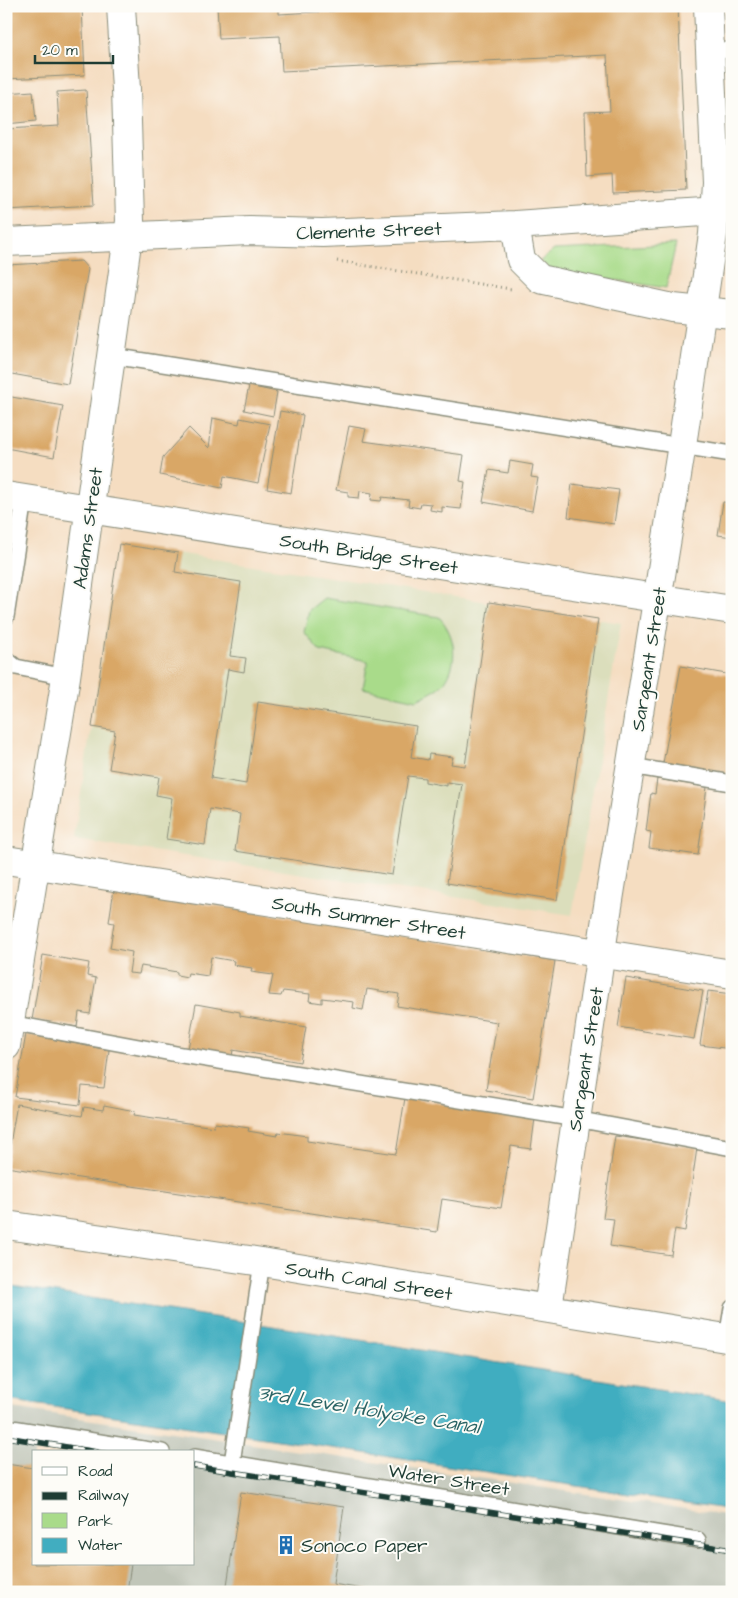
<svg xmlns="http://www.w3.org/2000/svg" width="738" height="1598" font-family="'Architects Daughter',sans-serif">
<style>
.built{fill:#dbdebc}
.industrial{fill:#c1c6b9;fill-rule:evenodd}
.green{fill:#a9db8a;stroke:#648c5f}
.water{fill:#41adc0;stroke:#30757a}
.building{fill:#d9a766}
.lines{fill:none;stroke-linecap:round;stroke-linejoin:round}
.service-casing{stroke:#8a8d7a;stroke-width:18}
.minor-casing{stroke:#8a8d7a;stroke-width:30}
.tertiary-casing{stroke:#8a8d7a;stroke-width:30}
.path{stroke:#8a8d7a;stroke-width:3;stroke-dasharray:1 4;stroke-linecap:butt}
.service{stroke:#fff;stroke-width:15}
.minor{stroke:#fff;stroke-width:28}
.tertiary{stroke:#fff;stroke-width:28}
.rail-casing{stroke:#1f3d34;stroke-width:5.5}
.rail{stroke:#fdfcf7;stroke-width:4;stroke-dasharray:11;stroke-linecap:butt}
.labels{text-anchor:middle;stroke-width:4;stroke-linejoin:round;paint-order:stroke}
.street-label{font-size:19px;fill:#1f3d34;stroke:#fdfcf7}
.poi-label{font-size:19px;fill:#1f3d34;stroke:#fdfcf7;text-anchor:start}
.water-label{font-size:20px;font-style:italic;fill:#2b6465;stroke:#fdfcf7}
</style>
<rect width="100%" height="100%" fill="#fdfcf7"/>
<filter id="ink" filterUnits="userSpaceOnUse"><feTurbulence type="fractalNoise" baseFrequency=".02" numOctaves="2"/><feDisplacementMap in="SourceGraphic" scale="10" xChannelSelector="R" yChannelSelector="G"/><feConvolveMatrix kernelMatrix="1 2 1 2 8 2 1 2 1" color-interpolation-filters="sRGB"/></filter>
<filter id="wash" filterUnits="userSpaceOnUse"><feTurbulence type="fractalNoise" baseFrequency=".0096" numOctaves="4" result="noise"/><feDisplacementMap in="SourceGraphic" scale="20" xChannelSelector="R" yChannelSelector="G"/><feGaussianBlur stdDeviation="1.12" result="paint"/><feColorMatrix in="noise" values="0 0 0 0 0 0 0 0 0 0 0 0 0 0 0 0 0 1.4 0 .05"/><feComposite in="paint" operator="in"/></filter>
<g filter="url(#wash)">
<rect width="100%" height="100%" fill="#f5ddc1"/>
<path class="built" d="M119 544 621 623 572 915 74 839Z"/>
<path class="industrial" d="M6 1407 732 1516V1592H6ZM34 1452H194V1564H34Z"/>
<path class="green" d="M676 244 666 288 551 270 540 261 554 250Z
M324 598 439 617C456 635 459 663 444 683 440 689 424 696 417 700L363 688 368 661 320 651 304 632 309 610Z"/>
<path class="water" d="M6 1285 305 1331 732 1401V1510L312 1445 6 1400Z"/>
<g id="blocks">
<path class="building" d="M6 6H82L85 75 6 79Z
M217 6H279V14L334 11V6H678L686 190 613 193 612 175 587 177 585 112 610 111 607 55 282 71 280 36 219 39Z
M86 90 94 205 6 210V129L59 126 57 92Z
M33 91 36 121 6 124V93Z
M81 261 88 269 68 384 6 373V265Z
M249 386 277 392 273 416 244 410Z
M6 396 63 406 54 457 6 448Z
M280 411 303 415 291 493 267 489Z
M213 418 239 424 240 418 270 424 258 483 224 476 222 488 160 475 163 457 189 428 209 448Z
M349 426 366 429 363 441 464 455 460 481 465 482 461 509 442 507V512L430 510 431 504 421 503 420 508 408 506 409 500 382 497 381 501 371 500 372 493 360 491 359 498 348 497V492L336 490Z
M510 461 533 465 531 477 538 478 532 511 483 502 489 470 508 473Z
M572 484 619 490 614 524 568 517Z
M723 502 732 503V537L718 535Z
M119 544 178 553 175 572 241 582 230 656 246 658 244 672 228 669 211 778 246 784 258 702 416 726 411 757 428 760 429 754 453 757 451 764 465 766 489 602 598 619 557 900 447 883 462 784 447 782V786L425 782V778L408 776 392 875 235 851 240 814 210 809 205 845 166 839 172 798 156 795 159 777 109 769 115 731 92 727Z
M681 666 732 675V775L663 763Z
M657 779 707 787 698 855 649 848 651 832 646 831 651 793 655 794Z
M114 889 555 961 533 1098 486 1090 497 1022 397 1006 399 994 367 989 363 1010 353 1008 354 1002 322 998V1003L309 1001 310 994 283 991 281 996 269 995 273 975 251 972 252 968 233 965 234 961 211 957 208 976 188 973 187 977 177 975V972L141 966 139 974 129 973 132 952 110 948 114 923 109 922Z
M43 955 89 963 87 976 96 978 90 1014 79 1012 77 1027 32 1020Z
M626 978 703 991 694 1039 618 1027Z
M708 991 732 994V1049L700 1045Z
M196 1004 240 1012V1016L306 1027 300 1062 233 1050 232 1056 188 1049Z
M26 1034 109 1050 104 1088 82 1086 80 1105 15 1097Z
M405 1098 535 1118 531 1149 511 1146 501 1208 442 1199 437 1232 6 1167 17 1104 82 1116 84 1107 103 1110 104 1105 135 1111 134 1115 214 1127 215 1123 249 1128 248 1131 277 1136 278 1132 307 1136V1141L396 1154Z
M615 1136 697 1148 685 1231 675 1229 671 1255 610 1246 614 1219 603 1218Z
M6 1464 34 1468V1564H131L127 1592H6Z
M241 1492 344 1507 333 1584 380 1592H226Z"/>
</g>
</g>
<g filter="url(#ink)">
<use href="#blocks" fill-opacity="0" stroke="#8a8d7a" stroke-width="1"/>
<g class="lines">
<g class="service-casing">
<path id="service" d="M710 51 732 50
M112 356 732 454
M6 617 24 499
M6 659 16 667 66 677
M631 766 732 783
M6 1023H10L182 1055 576 1119 732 1148
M727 1338 732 1308
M6 1427 162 1452
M194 1457 698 1540
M232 1463 262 1262"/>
</g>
<g class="minor-casing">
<path id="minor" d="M515 225 521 260 540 279 673 308 732 314
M6 242 249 231 322 233 515 225 732 210
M6 496 732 610
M6 860 732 974
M6 1046 66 677 128 236 130 221 126 89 121 6"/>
</g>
<g class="tertiary-casing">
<path id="tertiary" d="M6 1225 262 1262 732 1339
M548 1308 605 925 684 432 713 234 716 182 708 6"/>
</g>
<path class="path" d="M337 261 511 289"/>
<use href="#service" class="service"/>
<use href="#minor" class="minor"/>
<use href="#tertiary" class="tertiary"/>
<g class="rail-casing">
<path id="rail" d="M6 1437 97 1452
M194 1466 732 1550"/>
</g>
<use href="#rail" class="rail"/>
</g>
</g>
<defs>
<g id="building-bare" transform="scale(1.5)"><path d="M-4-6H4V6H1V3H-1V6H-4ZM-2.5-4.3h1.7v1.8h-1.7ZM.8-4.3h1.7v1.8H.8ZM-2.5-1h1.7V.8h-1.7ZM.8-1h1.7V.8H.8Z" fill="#1f6fb2" stroke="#fdfcf7" stroke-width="2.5" paint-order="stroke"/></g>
</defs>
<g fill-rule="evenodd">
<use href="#building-bare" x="286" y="1545"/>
</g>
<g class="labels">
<g class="street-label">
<text transform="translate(369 230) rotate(-2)" y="7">Clemente Street</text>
<text transform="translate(87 528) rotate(-82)" y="7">Adams Street</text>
<text transform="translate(369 553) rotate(9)" y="7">South Bridge Street</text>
<text transform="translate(648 659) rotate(-81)" y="7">Sargeant Street</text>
<text transform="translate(369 917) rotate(9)" y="7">South Summer Street</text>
<text transform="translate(585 1059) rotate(-81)" y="7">Sargeant Street</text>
<text transform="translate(369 1280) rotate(9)" y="7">South Canal Street</text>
<text transform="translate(449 1479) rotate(9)" y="7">Water Street</text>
</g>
<g class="poi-label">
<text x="301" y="1552">Sonoco Paper</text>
</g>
<g class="water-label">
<text transform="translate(369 1409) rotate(9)" y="7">3rd Level Holyoke Canal</text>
</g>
</g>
<rect width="738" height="1598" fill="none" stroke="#fdfcf7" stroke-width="25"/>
<rect x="32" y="1450" width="162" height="115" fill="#fdfcf7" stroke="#a4b0a9"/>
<rect x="42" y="1467" width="25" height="8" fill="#ffffff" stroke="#a4b0a9"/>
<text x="78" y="1476" font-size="15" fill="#1f3d34">Road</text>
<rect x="42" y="1492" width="25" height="8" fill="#1f3d34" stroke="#a4b0a9"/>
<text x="78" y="1500" font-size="15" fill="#1f3d34">Railway</text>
<rect x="42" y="1513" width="25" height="15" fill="#a9db8a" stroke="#a4b0a9"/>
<text x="78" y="1526" font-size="15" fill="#1f3d34">Park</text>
<rect x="42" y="1538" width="25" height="15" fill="#41adc0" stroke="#a4b0a9"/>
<text x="78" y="1550" font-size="15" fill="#1f3d34">Water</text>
<path d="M35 55v8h78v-8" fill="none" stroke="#1f3d34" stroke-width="2.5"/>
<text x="42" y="55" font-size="15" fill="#1f3d34" stroke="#fdfcf7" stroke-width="4" paint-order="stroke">20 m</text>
</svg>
